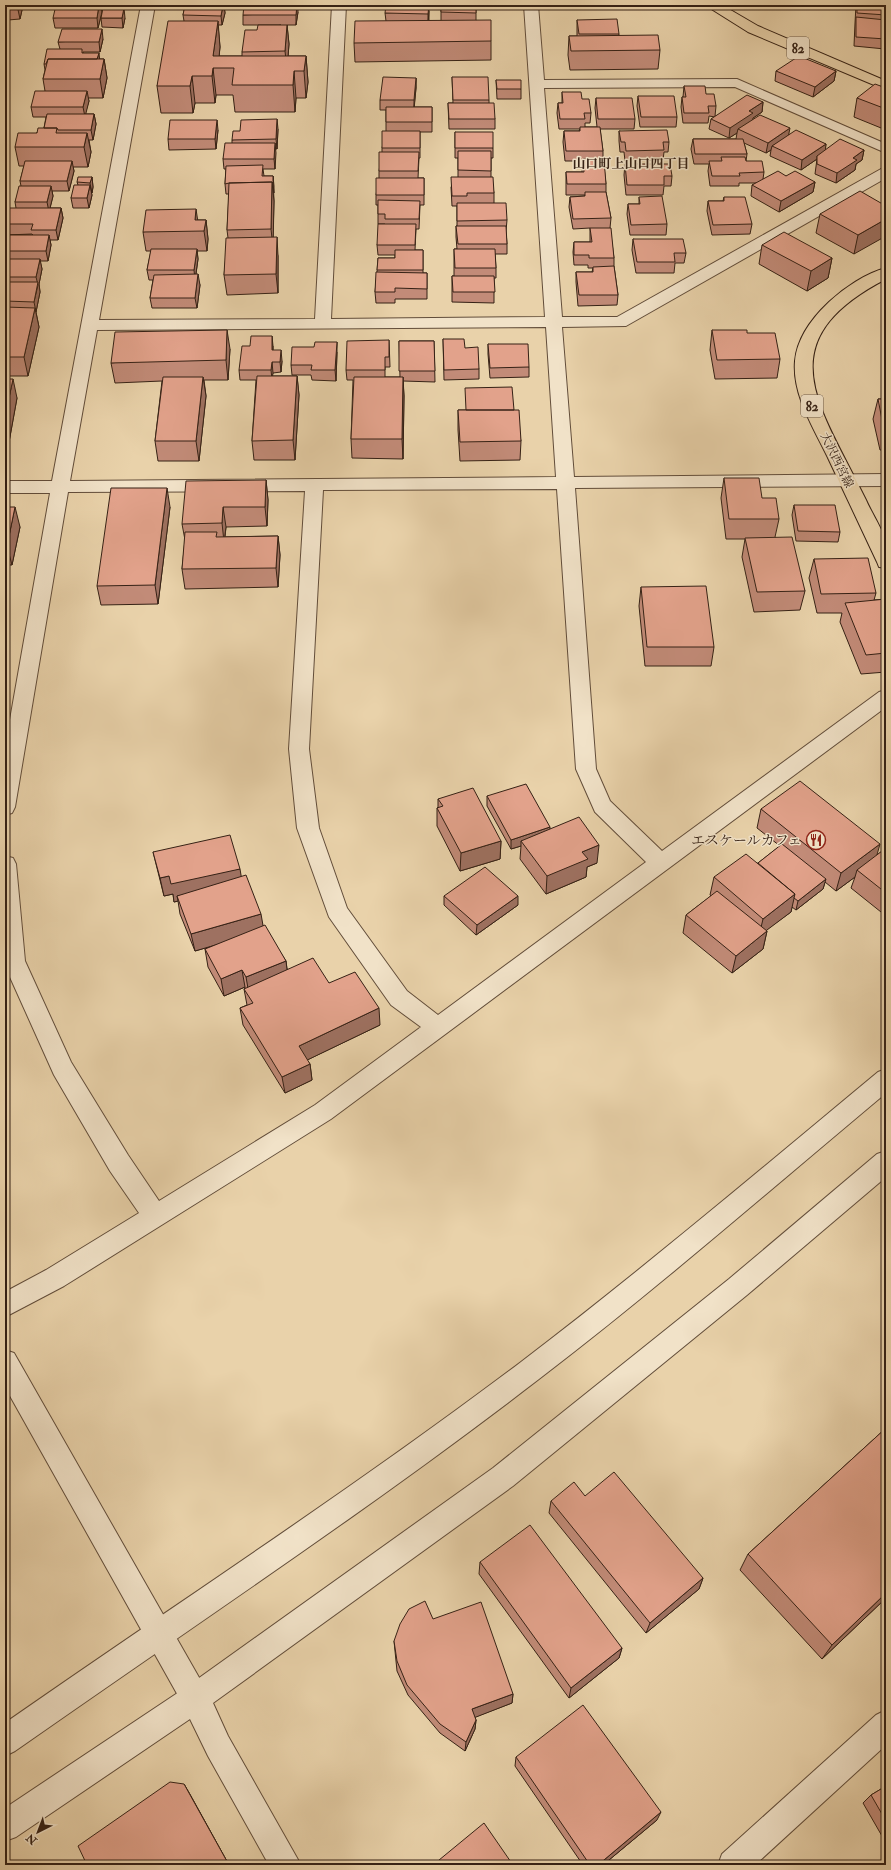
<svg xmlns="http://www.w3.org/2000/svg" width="891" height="1870" font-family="'IM FELL Double Pica','Noto Serif JP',serif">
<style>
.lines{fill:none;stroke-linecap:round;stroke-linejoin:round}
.minor-casing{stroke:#624d3a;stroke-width:2}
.tertiary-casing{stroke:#624d3a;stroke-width:2}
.primary-casing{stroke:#352115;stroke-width:2}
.minor{fill:#f1e2c8;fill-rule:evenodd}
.tertiary{fill:#f1e2c8;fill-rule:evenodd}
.primary{fill:#e9d2aa;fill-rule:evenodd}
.wall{fill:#c28b78;stroke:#352115}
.shaded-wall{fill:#9e7161;stroke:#352115}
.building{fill:#e2a28b;stroke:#352115}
.labels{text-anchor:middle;stroke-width:3;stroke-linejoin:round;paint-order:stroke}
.far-street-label{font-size:12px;fill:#352115;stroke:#f1e2c8}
.shield{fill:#f1e2c8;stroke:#6d5b4b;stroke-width:1}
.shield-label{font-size:13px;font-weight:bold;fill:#352115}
.far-neighbourhood-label{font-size:13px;font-weight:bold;fill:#352115;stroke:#f1e2c8}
.poi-label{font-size:14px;fill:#352115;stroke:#f1e2c8;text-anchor:end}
</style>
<rect width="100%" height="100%" fill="#e9d2aa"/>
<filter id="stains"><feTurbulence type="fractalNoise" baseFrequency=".005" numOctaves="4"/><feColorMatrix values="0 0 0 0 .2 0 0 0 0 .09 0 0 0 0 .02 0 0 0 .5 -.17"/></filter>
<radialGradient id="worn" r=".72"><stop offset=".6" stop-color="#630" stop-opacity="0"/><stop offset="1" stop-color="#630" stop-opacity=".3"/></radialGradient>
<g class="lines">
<g class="minor-casing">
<path id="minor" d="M141 5H155L99 320 315 319 332 5H346L331 319 545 317 524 5H538L544 80 737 79 886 144V153L735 87 544 88 562 317H617L881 169 886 167V178L626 326 562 327 574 477 886 474V486L575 488 596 769 610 801 662 851 879 692 886 690V707L331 1119 64 1286 5 1317V1292L46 1270 139 1213 110 1171 54 1075 5 966V856L13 858 16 864 25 961 71 1062 128 1155 159 1201 315 1105 421 1027 391 1005 329 917 297 828 289 749 305 491 68 492 15 807 12 813 5 815V748L50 493H5V481H52ZM546 327 556 477 70 481 97 330ZM557 489 576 769 595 812 646 862 438 1015 407 991 347 908 319 828 309 749 323 490Z
M5 1350 14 1353 205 1688 209 1698 205 1708 195 1712 185 1708 5 1387Z
M886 1710V1745L755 1865H718L722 1854 876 1715Z"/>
</g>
<g class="tertiary-casing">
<path id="tertiary" d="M886 1069V1093C771 1189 658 1288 539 1379 369 1510 190 1628 15 1751L5 1756V1723C177 1603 353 1489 521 1362 643 1269 760 1170 878 1072Z
M886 1151V1177L747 1295 513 1486 213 1703 228 1736 301 1865H269L208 1756 190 1719 16 1837 5 1841V1808L185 1688 493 1468 729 1279 877 1154Z"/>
</g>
<g class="primary-casing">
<path id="primary" d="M705 5H722L758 26 886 81V90L748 32Z
M886 268V279C764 342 821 407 866 500 871 512 885 533 886 544 887 552 886 560 886 568L879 567 877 562C861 528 845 494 829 460 815 430 792 396 795 361 797 338 813 317 829 302 844 288 866 273 886 268Z"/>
</g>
<use href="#minor" class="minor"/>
<use href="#tertiary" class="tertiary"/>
<use href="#primary" class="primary"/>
</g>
<path class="wall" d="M5 5H21L22 10 20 19 8 20 6 27H5Z
M185 5H231V6H224L225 13 222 25H218L220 47 219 56H242V52L257 30 281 25H243V15L298 12 296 25H287L289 44 288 56H306L308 82 306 98H296L295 112H235L233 95H216L215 103H195L193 113H161L157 86 184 21 183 15Z
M441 5H476V20L491 41V60L355 62 354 43 386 21 385 13 429 11V21H441Z
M856 5H886V42L885 49 854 46 855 23Z
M102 12 98 28H55L53 18Z
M101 18H125L123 28 102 27Z
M577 20 619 34V36L660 50 658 69 570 70 568 55 569 36H577Z
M103 39 100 52H83V53L100 59H104L107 78 103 98H88L89 101 85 114H94L96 124 93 140H89L91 152 88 167H73L74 171 69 191H52L53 196 50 208H61L63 218 58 240H50L51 245 48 261H40L42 269 39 284 40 292 36 312 39 327 28 376H5V235H33L32 234 6 235 5 229V221L16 208 15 202 21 186 20 181 24 166H19L15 147 44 128 46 117H33L31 107 45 91 43 79 45 70 44 64 60 49 58 42Z
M776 71H836L834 81 813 97 775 81Z
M452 77 489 100V103L495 119V129H449L448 103H453Z
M416 78V88L414 107H432V132H420V158H419L418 178H424V205H420L419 229H416L415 250H423V273H427V299H395V303H376L375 292 377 272 378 258H395V255H378L377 245 385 224H378V205H376V195L379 178V171L382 152V148L386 131V110H380V100Z
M496 80 521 89V99H497Z
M684 86 706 94 716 106 715 116 763 102 762 112 753 118 752 120 788 134 826 144 825 150H864L862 160 856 164 855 170 836 183 815 174 817 159 801 170 770 156 771 150 766 153 744 143 747 154 746 161 764 172 763 179 786 176 815 182 813 192 779 212 751 196 752 185 757 183H739V186H710L708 171 709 164H694L691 149 693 139H736L737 133 729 138 709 129 711 119 715 117 709 116 708 123H683L681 107 682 97H683Z
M886 88V130L854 117 857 98Z
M562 92 582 99 591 113 590 123H585V127H597L595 108 596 98 635 119 634 129H600L603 151V159L606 184V192L611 218 610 228 614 258V266L618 295 617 305 578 306 576 282V272H592L593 268H588V265H574L573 252 574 242H590V228L573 229 569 207 570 197 585 196V195H566V172H582L583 161H565L563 142 564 131H579L580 129H559L557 113 558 103H562Z
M638 96 677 117 676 127H640L637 106Z
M278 129 277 149H275V169H263L264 176H273L274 201 273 237 278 256V293L227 295 224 275 228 238 227 230 229 194H226L225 184 226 169H224L223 159 232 143V140Z
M218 130 216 149 169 150 168 139Z
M619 131 669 142 668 152H664L663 160 625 161 624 152H620L619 141Z
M455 132 493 148V158H491V177L494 193V203L507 220 506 231 507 244V254H495L496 268V278H494V303L452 302V276H454V249H457L456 237V226H457V206H452L451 187 458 177V158H455Z
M625 164 672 176 671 186H664L663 195H626L624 175Z
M92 177 93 187 92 193H91L92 195 89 208H73L71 198 78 185 77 182Z
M639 197 667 224 666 235H630L627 214 628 204H639Z
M724 197 752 224 750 234 712 235 707 211 708 201H723Z
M886 206 854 254 816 233 820 214Z
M198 220H206L208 239 207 251H197L198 259 196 274 200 285 197 308H152L150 298 153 280H149L147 270 151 251H146L143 232Z
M633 239 686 253 684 263H675L674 273H636L632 250Z
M762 245 832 258 828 278 807 291 759 264Z
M712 330 780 359 777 378 715 379 710 350Z
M443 339 465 348 479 369V379L444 380Z
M389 340 390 367H385V377H400L399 341H434L435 382 403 381 404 396 403 459 352 458 351 439 353 380H347L346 370Z
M488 344 529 367V377L490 378 488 354Z
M273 346V350L282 361 281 372 273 373 272 376H297L299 395 295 460H254L252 441 256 380H240L239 370Z
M230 349 228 380H204L206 396 199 461H158L155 441 162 381 115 383 111 363Z
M337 352 336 381 312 380 311 375H292L291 365Z
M5 379 17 398 7 453H5Z
M878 399H886V450H880L873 419Z
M458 410H514L521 441 520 460 460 461 458 430Z
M724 478 762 498 779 519 775 537 805 591 800 610 754 612 742 557 745 539H726L721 498Z
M266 480 268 500 267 526 226 527 225 537 278 536 280 555 278 587 185 589 182 569 185 540 182 524Z
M794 505 840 532 838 542 796 541 792 515Z
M5 507 20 527 12 565H5Z
M170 507 158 604 101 605 97 586Z
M814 559 876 593 874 600 886 599V672L861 674 840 622 842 613H817L809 578Z
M641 587 714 647 711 666H645L639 606Z
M487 796 550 829 597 863 587 867 586 877 546 894 520 859 521 846 511 849 487 806Z
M438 799 501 841 500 859 460 871 437 826V808L438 807Z
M761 809 877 855 886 848V916L851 888 855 877 836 891 825 882 823 889 796 910 792 907 791 912 766 930 767 931 763 949 732 973 683 933 686 915 711 896 710 895 714 877 758 863 780 846 757 828Z
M153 852 241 877 263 926 286 961 287 969 329 983 380 1025 307 1060 310 1064 312 1080 285 1093 243 1025 240 1008 247 1005 244 989 245 988V987L224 996 208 967 205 949 212 946 195 951 180 914 178 901 174 902 173 894 164 896Z
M444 896 518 905 476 935 444 905Z
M886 1428V1598L822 1659 740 1570 748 1554Z
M585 1496 703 1578 699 1589 646 1633 549 1513 551 1501Z
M480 1562 622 1648 619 1658 569 1698 479 1574Z
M433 1619 513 1694 512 1703 475 1717 476 1720 475 1729 465 1751 440 1733 408 1695 397 1671 394 1641Z
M516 1757 657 1820 603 1865H583L515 1766Z
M886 1786V1843L863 1803 871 1795Z"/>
<path class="shaded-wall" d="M5 5 8 20 6 27 5 20Z
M17 5H21L22 10 20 19Z
M99 5H100L102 12 98 28 97 18Z
M223 5H224L225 13 222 25 221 16Z
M297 5H298V12L296 25V15Z
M429 5V11L428 24V14Z
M124 8 125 18 123 28 122 18Z
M218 21 220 47 218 68 213 56Z
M287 25 289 44 287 70 285 51Z
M102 29 103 39 100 52 99 42Z
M99 53 100 63 96 64Z
M306 56 308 82 306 98 304 71Z
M104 59 107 78 103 98 100 79Z
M213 68 216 95 215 103 212 76Z
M294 71 296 98 295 112 293 85Z
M836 71 834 81 813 97 815 87Z
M192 76 195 103 193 113 190 86Z
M416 78V88L414 110V100Z
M87 91 89 101 85 117 83 107Z
M763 102 762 112 753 118 752 123 738 129 737 133 729 138 730 128 749 111Z
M94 114 96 124 93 140 91 130Z
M277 119 278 129 277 149 276 139Z
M217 120 218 130 216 149 215 139Z
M790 128 788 138 772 146 771 150 766 153 768 143Z
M87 133 91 152 88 167 84 147Z
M275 143 276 153 275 169 274 159Z
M826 144 825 154 817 156V159L801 170 802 160Z
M864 150 862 160 856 164 855 170 836 183 837 173 853 158Z
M72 161 74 171 69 191 67 181Z
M273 176 274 186V193L273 183Z
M92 177 93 187 92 193 90 183Z
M272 182 274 201 273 248 271 229Z
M815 182 813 192 779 212 781 201Z
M90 185 92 195 89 208 87 198Z
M51 186 53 196 49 212 47 202Z
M61 208 63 218 58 240 56 230Z
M196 209 199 229 195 220Z
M886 219V236L854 254 858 235Z
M206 220 208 239 207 251 204 231Z
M49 235 51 245 48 261 46 251Z
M277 237 278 256V293L276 274Z
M197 249 198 259 195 280 194 270Z
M832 258 828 278 807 291 811 271Z
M40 259 42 269 39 284 40 292 36 312 34 302 38 285 36 277Z
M198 274 200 285 197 308 195 298Z
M35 308 39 327 28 376 24 357Z
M227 330 230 349 228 380 226 360Z
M272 336 273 346V361L272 350Z
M337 342V352L336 381 335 370Z
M281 350 282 361 281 372 280 362Z
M272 362 273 373 272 380 271 370Z
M297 376 299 395 295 460 293 440Z
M203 377 206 396 199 461 196 441Z
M403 377 404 396 403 459 402 439Z
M13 379 17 398 7 453 5 447V417Z
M266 480 268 500 267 526 265 507Z
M167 488 170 507 158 604 155 585Z
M15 507 20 527 12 565 7 546Z
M223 507 226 527 224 542 222 523Z
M278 536 280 555 278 587 276 568Z
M550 827V837L521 841V846L511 849V840Z
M501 841 500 859 460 871 461 853Z
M880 844 875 862 857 870 855 877 836 891 841 873Z
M599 845 597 863 587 867 586 877 546 894 547 876 582 852Z
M240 869 243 887 177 896 178 901 174 902 173 894 164 896 160 878 169 876Z
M826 879 823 889 796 910 798 901Z
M795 894 791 912 759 936 763 919Z
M518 896V905L476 935 477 925Z
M261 914 264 931 195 951 191 934Z
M767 931 763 949 732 973 736 956Z
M286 961 288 978 249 994 246 977Z
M242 970 245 987 224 996 221 979Z
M379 1008 380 1025 301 1063 299 1046Z
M310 1064 312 1080 285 1093 282 1077Z
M703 1578 699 1589 646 1633 650 1623Z
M886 1593V1598L822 1659 832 1645Z
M622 1648 619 1658 569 1698 571 1688Z
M513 1694 512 1703 471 1719 472 1709Z
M476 1720 475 1729 465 1751 466 1742Z
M184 1784 191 1796 229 1865Z
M661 1812 657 1820 603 1865H598Z"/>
<path class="building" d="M56 5H99L97 18H53Z
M185 5H223L221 16 183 15Z
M244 5H297L296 15H243Z
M386 5H429L428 14 385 13Z
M441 5H476V13L441 12Z
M857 5H886V15L857 13Z
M103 8H124L122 18H101Z
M856 17 886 20V39L856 37Z
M617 19 619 34H579L577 20Z
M491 20V41L354 43 355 21Z
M168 21H218L213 56H306L304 71H294L293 85H232L234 68H213L212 76H192L190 86H157Z
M258 25H287L285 51 242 52 245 30H257Z
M62 29H102L99 42H58Z
M658 35 660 50 571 51 569 36Z
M47 49H82V53H99L97 59H48L46 64H44Z
M799 56 836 71 815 87 776 71Z
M48 59H104L100 79H43Z
M383 77 416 78 414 100H380Z
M452 77H488L489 100H453Z
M496 80H521V89H497Z
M875 84 886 88V109L857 98Z
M684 86H705L706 94H714L716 106H708L709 113H684L682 97H686Z
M35 91H87L83 107H31Z
M562 92H581L582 99H589L591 113H584L585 119H560L558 103H563Z
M747 95 763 102 749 111 753 113 730 128 711 119Z
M638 96H674L677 117H641Z
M596 98H632L635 119H598Z
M448 103H494L495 119H449Z
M386 107H432V122H386Z
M47 114H94L91 130H58L57 128H44Z
M760 115 790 128 768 143 738 129Z
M277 119 276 139 232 140 233 131H240L241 120Z
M170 120H217L215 139H168Z
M580 127H600L603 151H566L564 131H580Z
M38 128H57L56 133H87L84 147H15L18 133H37Z
M667 130 669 142H663L664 150 626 151 625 142H621L619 131Z
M796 130 826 144 802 160 772 146Z
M382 131H420V148H382Z
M455 132H493V148H455Z
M693 139H743L747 154H695Z
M840 139 864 150 853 158 857 160 837 173 817 164V156Z
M225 143H275L274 159H223Z
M458 151H491V171L458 170Z
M379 152H419L418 171H379Z
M721 157H745L746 161H762L764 172 739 173 740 176H712L709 161H722Z
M583 159H604L606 184H567L566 172H584Z
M25 161H72L67 181H20Z
M625 164H670L672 176H664V185H627Z
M263 165 262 176H273V183L272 182 229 183 225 184 226 166Z
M778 171 786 176 795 171 815 182 781 201 752 185Z
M78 177H92L90 183 77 182Z
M451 177H493L494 193H467V196H452Z
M376 178H424V195H376Z
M272 182 271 229 227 230 229 183Z
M74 185H90L87 198H71Z
M19 186H51L47 202H15Z
M860 191 886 206V219L858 235 820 214Z
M585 192H606L611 218 573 219 570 197 585 196Z
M662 196 667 224 631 225 628 204H640L639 197Z
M724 197H745L752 224 713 225 708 201H724Z
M378 200 420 201 419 219H385V214H378Z
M457 203H506L507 220 457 221Z
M8 208H61L56 230H31L33 224H5V221Z
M196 209 195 220H206L204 231 143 232 146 210Z
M378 224H416L415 245H377Z
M456 226H506L507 244H458Z
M590 228H611L614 258H589V255H574V242H592Z
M784 232 832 258 811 271 762 245Z
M5 235H49L46 251H5Z
M277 237 276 274 224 275 226 238Z
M633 239H683L686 253H674L675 262H637Z
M151 249H197L194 270H147Z
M454 249H495L496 268H455Z
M395 250H423V270H377L378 258H395Z
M5 259H40L36 277H5Z
M614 266 618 295H579L576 272H593V267Z
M376 272 427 273V289L395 288V292H375Z
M198 274 195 298H150L154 275Z
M452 276H494L495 292H453Z
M5 282H38L34 302 5 301Z
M5 307 35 308 24 357H5Z
M227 330 226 360 111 363 115 332Z
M712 330H747V333H775L780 359 717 360Z
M251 336H272V350H281L280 362H272L271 370H239L242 346H250Z
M443 339H464L465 348 478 347 479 369 444 370Z
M389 340V357H385V370H346L347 341Z
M399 341H434L435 371H399Z
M315 342H337L335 370H311L312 365H291L292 347H314Z
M488 344H528L529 367 490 368Z
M257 376H297L293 440 252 441Z
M163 377H203L196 441H155Z
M354 377H403L402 439H351Z
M5 379H13L5 417Z
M512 387 514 410H466L465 388Z
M878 399H886V430H884Z
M458 410H519L521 441 460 442Z
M724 478H759L762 498H776L779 519H729Z
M266 480 265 507H223L222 523 182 524 186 481Z
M111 488H167L155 585 97 586Z
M794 505H835L840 532 798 531Z
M5 507H15L7 546H5Z
M185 532H217L216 537 278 536 276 568 182 569Z
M792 537 805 591 757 592 745 538Z
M868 558 876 593 821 594 814 559Z
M706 586 714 647H647L641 587Z
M886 599V653L866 655 845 603Z
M800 781 880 844 841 873 761 809Z
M526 784 550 827 511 840 487 796Z
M473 788 501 841 461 853 437 808 443 806 438 799Z
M579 817 599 845 582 852 588 859 547 876 521 841Z
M230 835 240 869 171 884 169 876 160 878 153 852Z
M782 844 826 879 798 901 794 898 795 894 758 863Z
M886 848V893L857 870Z
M746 854 795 894 763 919 714 877Z
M485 867 518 896 477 925 444 896Z
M246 875 261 914 191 934 177 896Z
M717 891 767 931 736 956 686 915Z
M265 925 286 961 246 977 242 970 221 979 205 949Z
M313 958 329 983 355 972 379 1008 299 1046 310 1064 282 1077 240 1008 253 1003 244 989Z
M886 1428V1593L832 1645 748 1554Z
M614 1472 703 1578 650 1623 551 1501 574 1482 585 1496Z
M530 1525 622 1648 571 1688 480 1562Z
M425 1601 433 1619 481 1602 513 1694 472 1709 476 1720 466 1742 440 1724 407 1685 397 1661 394 1641 400 1624 409 1609Z
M583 1705 661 1812 598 1865H590L516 1757Z
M170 1782 184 1784 229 1865H87L78 1846Z
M886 1786V1821L871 1795Z
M484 1823 513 1865H433Z"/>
<defs>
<g id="restaurant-ring" transform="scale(1)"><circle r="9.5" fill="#f1e2c8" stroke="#8f2418" stroke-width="1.5"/><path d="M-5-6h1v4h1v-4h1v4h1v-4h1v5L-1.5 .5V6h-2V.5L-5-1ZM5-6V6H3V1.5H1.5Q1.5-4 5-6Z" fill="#8f2418"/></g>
</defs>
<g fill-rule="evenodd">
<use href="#restaurant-ring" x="816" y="840"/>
</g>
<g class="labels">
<g class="far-street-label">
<text transform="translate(837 460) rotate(64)" y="4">大沢西宮線</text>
</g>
<g class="shield">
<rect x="787" y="37" width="22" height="22" rx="3"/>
<rect x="801" y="395" width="22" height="22" rx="3"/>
</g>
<g class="shield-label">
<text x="798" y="53">82</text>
<text x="812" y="411">82</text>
</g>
<g class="far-neighbourhood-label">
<text x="631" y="168">山口町上山口四丁目</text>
</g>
<g class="poi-label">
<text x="802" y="845">エスケールカフェ</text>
</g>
</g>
<rect width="891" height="1870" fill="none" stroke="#e9d2aa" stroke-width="20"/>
<rect x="6" y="6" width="879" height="1858" fill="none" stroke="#352115" stroke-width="2"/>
<rect x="10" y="10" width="871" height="1850" fill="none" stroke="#352115"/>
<g transform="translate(38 1832) rotate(222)" stroke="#f1e2c8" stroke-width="3" paint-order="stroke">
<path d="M0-3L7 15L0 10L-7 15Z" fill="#352115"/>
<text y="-6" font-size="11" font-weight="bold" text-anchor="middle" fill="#352115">N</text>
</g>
<rect width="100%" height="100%" filter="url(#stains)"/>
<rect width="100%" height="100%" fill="url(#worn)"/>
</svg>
